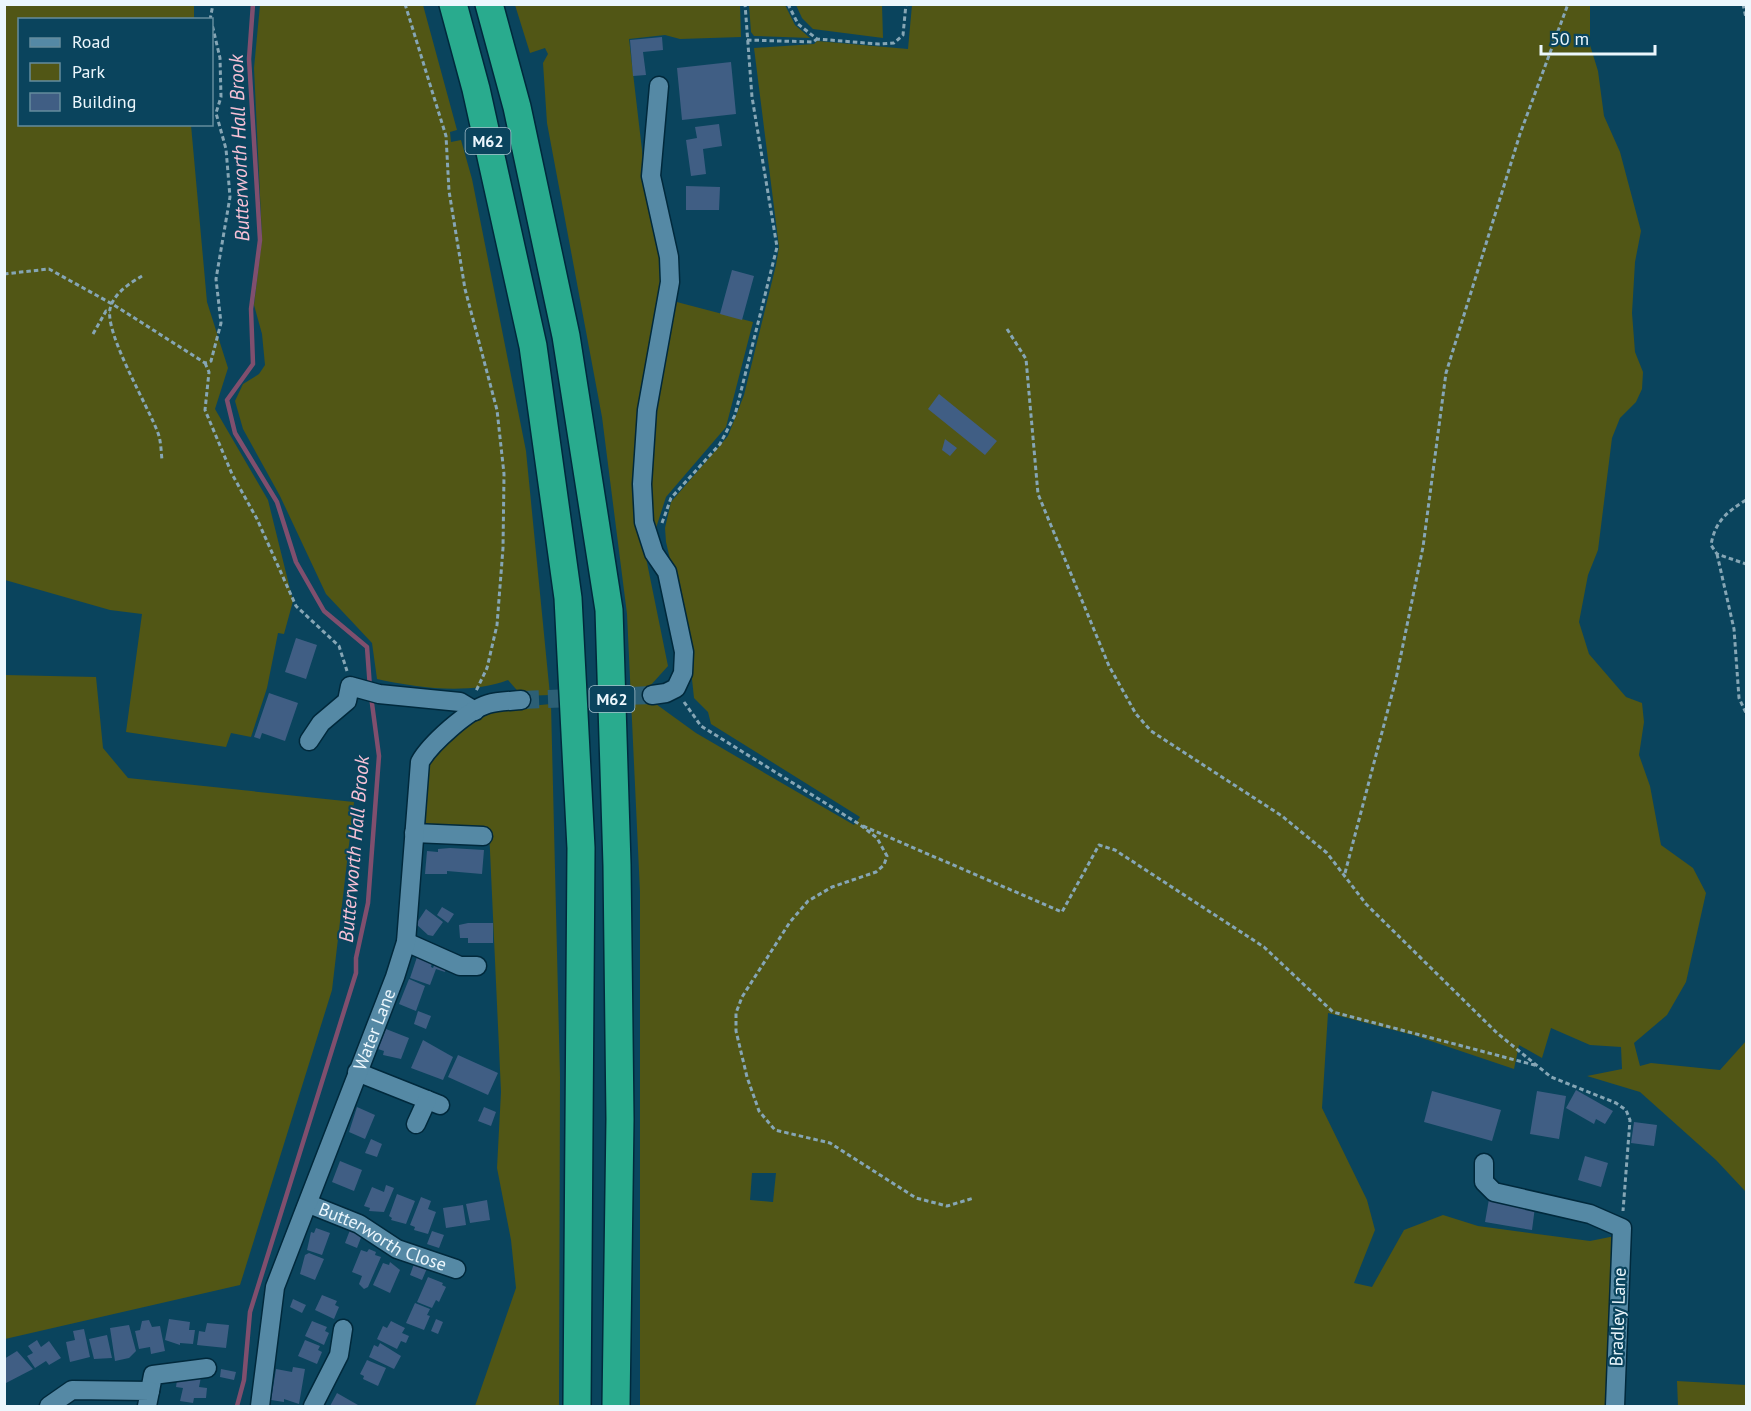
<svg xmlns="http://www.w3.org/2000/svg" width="1751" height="1411" font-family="'PT Sans',sans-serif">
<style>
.green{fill:#515615;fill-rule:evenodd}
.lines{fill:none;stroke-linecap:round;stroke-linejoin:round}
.stream{stroke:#804f6e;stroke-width:4.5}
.building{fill:#405e84}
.minor-tunnel{stroke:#2c5f75;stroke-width:18;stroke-dasharray:18 9;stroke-linecap:butt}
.minor-casing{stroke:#00293c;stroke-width:21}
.highway-casing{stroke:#00293c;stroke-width:30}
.path{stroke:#86a6b5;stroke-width:3;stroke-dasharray:4.5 3;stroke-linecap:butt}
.minor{stroke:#5589a5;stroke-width:18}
.highway{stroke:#29ab8e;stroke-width:27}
.labels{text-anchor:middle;stroke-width:4.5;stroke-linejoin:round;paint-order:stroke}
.shield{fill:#0a445d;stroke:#a8c1cd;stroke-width:1.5}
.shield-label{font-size:16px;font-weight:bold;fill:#ecf7fd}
.street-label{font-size:18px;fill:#ecf7fd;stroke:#0a445d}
.water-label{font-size:20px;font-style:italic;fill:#f7c1d6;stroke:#0a445d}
</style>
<rect width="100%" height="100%" fill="#0a445d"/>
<path class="green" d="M4 5H194V19L20 20V124L191 125 207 302 228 368 215 409 268 500 293 601 284 634 278 633 267 688 251 737 231 733 226 747 126 732 142 614 110 610 5 580Z
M260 5H423L457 130 450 132 451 142 461 140 472 179 526 451 550 695 522 696 508 680C469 695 418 688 377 679L372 643 326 594 280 496 243 429 235 401 243 384 259 374 265 365 262 334 254 305 262 238 254 68Z
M515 5H740L741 37 680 39 665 35 629 39 646 184 662 253 643 543 668 666 650 686 649 699 696 733 854 825 860 817 711 724 708 712 694 698 687 632 666 542 665 528 671 502 728 436 744 395 776 265 779 247 754 48 814 44 817 41 908 49 912 5H1590V45L1598 71 1604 116 1620 152 1641 231 1635 262 1632 313 1635 352 1643 372 1642 389 1636 402 1620 418 1612 438 1598 550 1588 575 1579 622 1589 654 1626 697 1642 703 1644 722 1639 755 1650 786 1661 845 1693 868 1706 893 1686 982 1667 1015 1634 1043 1640 1066 1651 1063 1720 1070 1746 1041V1192L1716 1160 1640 1092 1587 1076 1622 1069 1621 1047 1590 1045 1551 1028 1542 1058 1519 1045 1514 1069 1413 1035 1328 1013 1322 1108 1367 1200 1375 1230 1354 1283 1372 1287 1404 1230 1443 1215 1478 1226 1590 1241 1615 1236 1608 1406H640V892L627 614 602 417 547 123 543 63 548 54 545 48 530 53ZM752 1173H776L773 1202 750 1200Z
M749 5H785L795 25 810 38 754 36 751 32Z
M796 5H882L883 38 813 29 802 18Z
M673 301 753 322 726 427 666 497 656 528 659 551 649 522 652 400Z
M5 675 96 677 103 748 128 778 354 802 332 990 240 1285 5 1339Z
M551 704 560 1077 559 1406H475L516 1288 511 1240 497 1168 501 1092 489 829 442 828 423 823 427 758 485 710Z
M1677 1381 1746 1385V1406H1678Z"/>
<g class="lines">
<path class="stream" d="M253 4 249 59 260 240 251 309 253 364 227 400 235 433 277 502 296 562 324 611 367 647 370 688
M237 1406 244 1380 250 1312 356 973V958L368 903 379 756 371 696"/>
</g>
<path class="building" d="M662 37 663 50 643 52 646 75 633 76 630 40Z
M731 62 736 114 682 120 677 68Z
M719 124 722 146 703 149 706 174 691 176 686 140 697 138 695 127Z
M686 186 720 187 719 210H686Z
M732 270 754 276 742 320 720 314Z
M939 394 997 441 985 455 928 409Z
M945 439 957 448 950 456 942 450Z
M296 638 317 645 306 679 285 672Z
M269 693 298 703 285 741 262 733 260 739 254 737Z
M450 848 484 850 482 874 447 871V874H425L427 851 438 852V849Z
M442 907 454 914 448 923 437 915Z
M426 909 443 922 433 936 428 935 416 924Z
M468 923H493V943H468V938H460L459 925Z
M418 954 433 960 431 967 433 968 436 960 447 964 445 972 436 969 430 985 410 978Z
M409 979 425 986 416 1011 399 1004Z
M418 1011 431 1016 426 1029 414 1024Z
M386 1029 409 1038 401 1059 383 1055 384 1051 378 1049Z
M423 1040 453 1057 443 1080 411 1068Z
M458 1055 498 1073 488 1095 448 1077Z
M1576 1090 1613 1111 1605 1124 1596 1119 1594 1124 1566 1108Z
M1432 1091 1501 1110 1492 1141 1424 1122Z
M1537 1091 1566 1096 1559 1139 1530 1134Z
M357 1107 375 1115 365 1139 349 1132Z
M484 1107 496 1112 491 1126 478 1121Z
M1634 1122 1657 1125 1654 1146 1631 1143Z
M371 1139 382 1144 377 1157 365 1153Z
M1585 1156 1608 1163 1601 1187 1578 1180Z
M340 1161 362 1170 354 1191 332 1182Z
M386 1185 394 1188 384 1212 369 1211 370 1208 364 1206 372 1187 384 1192Z
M397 1194 415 1201 406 1224 391 1220 392 1218 389 1216Z
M421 1197 431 1201 428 1209 436 1212 428 1234 414 1230 415 1227 410 1225Z
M1489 1199 1535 1207 1532 1230 1485 1222Z
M487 1200 490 1220 470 1223 466 1204Z
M463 1205 466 1225 446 1228 443 1208Z
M316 1228 330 1233 322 1255 307 1250 311 1232 314 1233Z
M350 1230 362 1235 357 1248 345 1243Z
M432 1231 444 1235 439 1248 427 1244Z
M369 1249 376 1252 375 1255 381 1257 368 1287 364 1289 359 1284 362 1276 352 1272 361 1250 367 1252Z
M309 1253 324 1259 315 1280 300 1274 305 1255Z
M415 1261 428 1266 422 1280 410 1275Z
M390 1262 400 1270 390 1293 373 1285 383 1263 389 1265Z
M428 1277 443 1283 442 1285 446 1287 439 1302 436 1300 432 1308 417 1302Z
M322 1295 337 1301 335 1305 339 1307 334 1319 315 1310Z
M293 1299 306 1305 302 1313 290 1307Z
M415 1303 430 1309 427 1315 430 1316 424 1330 406 1323Z
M169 1319 190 1322 189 1330H195L193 1344 180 1343V1345L165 1340Z
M436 1319 443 1322 438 1334 431 1331Z
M149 1320 152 1327 160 1326 165 1351 151 1354 150 1347 139 1349 135 1331 140 1330 142 1321Z
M312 1321 327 1327 325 1331 329 1333 324 1345 305 1336Z
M391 1321 405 1328 402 1333 409 1336 406 1343 401 1341 397 1349 377 1339 383 1326 387 1328Z
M207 1323 229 1325 226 1348 197 1345 199 1331 205 1332Z
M129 1325 136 1351 129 1358 115 1361 110 1328Z
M84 1329 90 1357 70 1362 66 1342 75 1340 73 1331Z
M107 1335 112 1358 94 1359 89 1339Z
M37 1340 41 1347 49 1341 61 1358 49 1365 46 1361 35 1368 27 1356 33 1353 28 1346Z
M305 1340 320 1346 318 1350 322 1352 317 1364 298 1356Z
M380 1343 401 1356 394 1369 369 1357 374 1345 378 1347Z
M17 1351 33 1369 6 1383 4 1359Z
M367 1360 386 1368 378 1386 363 1379 364 1376 360 1374Z
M293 1367 305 1369 299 1404 284 1399V1402L271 1400 276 1369 292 1372Z
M221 1369 236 1372 234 1380 220 1377Z
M178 1373 201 1377 199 1387 207 1388 206 1398H194L193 1403 180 1401 183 1388 176 1387Z
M337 1393 358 1405 357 1406H330Z"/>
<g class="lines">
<path class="minor-tunnel" d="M521 700 652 695"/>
<g class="minor-casing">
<g id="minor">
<path d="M652 695 666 693 676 688 683 673 684 652 667 572 654 553 644 522 642 484 647 410 670 282 669 257 651 176 659 86"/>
<path d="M309 741 321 723 347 701 350 686 379 694 460 702 475 711"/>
<path d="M414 833 483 836"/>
<path d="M406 942 460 966H477"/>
<path d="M357 1072 440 1105"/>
<path d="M416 1124 427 1100"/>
<path d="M1484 1163V1182L1494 1192 1590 1214 1622 1228 1615 1406"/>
<path id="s1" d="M309 1204 359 1224 397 1249 456 1269"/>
<path d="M150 1391 153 1375 207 1368"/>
<path d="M49 1406 72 1390 150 1391 147 1406"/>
<path id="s2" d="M260 1406 275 1287 395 977 406 942 420 762C430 744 468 710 488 704 498 701 511 701 521 700"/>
<path d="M313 1406 339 1355 343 1329"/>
</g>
</g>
<g class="highway-casing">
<path id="highway" d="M453 4 476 89 533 346 568 598 581 848 577 1406
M489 4 517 107 566 336 609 610 617 865 620 1119 616 1406"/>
</g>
<path class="path" d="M405 4 446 136 449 191 465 289 497 410 504 474 503 548 497 625 487 668 476 691
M788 4 798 24 817 39 878 44 894 43 903 35 906 4
M1743 4 1746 18
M210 20 213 4
M747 40 813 42 817 39
M4 274 49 269 114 305 205 363 211 361 221 323 216 279 230 197 226 149 216 113 221 97 220 58 212 24
M142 276C130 283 113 294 110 309 105 334 148 406 158 433 161 441 161 451 162 460
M1007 329 1026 359 1038 494 1109 666 1136 714 1151 731 1282 816 1327 853 1366 904 1497 1033 1551 1077 1616 1103 1626 1110 1630 1120 1623 1211
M93 334 106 311 110 312
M205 363 209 372 205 410 232 474 257 519 296 606 339 646 347 671
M1746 500C1727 512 1715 521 1711 545L1717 554 1746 564
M662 523 671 498 720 444 735 415 777 247 752 97 745 4
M1717 554 1734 629 1739 698 1746 713
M684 702 701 726 859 824 877 838 887 856 884 865 876 872 832 887 808 901 790 922 742 997 736 1013V1031L747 1077 759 1111 775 1130 830 1143 916 1198 947 1206 974 1198
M863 826 1062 912 1099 845 1115 850 1264 947 1333 1012 1538 1066
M1345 873 1396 679 1423 547 1446 373 1520 134 1568 4"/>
<use href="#minor" class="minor"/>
<use href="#highway" class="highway"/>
</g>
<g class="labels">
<g class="shield">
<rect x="465.5" y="128" width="45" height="26" rx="4.5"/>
<rect x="589.5" y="686" width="45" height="26" rx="4.5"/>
</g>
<g class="shield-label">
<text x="488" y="147">M62</text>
<text x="612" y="705">M62</text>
</g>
<g class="street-label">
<text dy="6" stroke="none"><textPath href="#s2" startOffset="396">Water Lane</textPath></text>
<text dy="6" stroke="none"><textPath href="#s1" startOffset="81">Butterworth Close</textPath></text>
<text transform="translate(1618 1317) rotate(-88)" y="6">Bradley Lane</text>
</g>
<g class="water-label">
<text transform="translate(239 148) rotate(-92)" y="7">Butterworth Hall Brook</text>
<text transform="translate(354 849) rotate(-85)" y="7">Butterworth Hall Brook</text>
</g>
</g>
<rect width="1751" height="1411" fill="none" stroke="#ecf7fd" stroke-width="12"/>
<rect x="18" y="18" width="195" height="108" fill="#0a445d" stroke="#648c9d" stroke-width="1.5"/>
<rect x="30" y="38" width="30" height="9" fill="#5589a5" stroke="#648c9d" stroke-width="1.5"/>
<text x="72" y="48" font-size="18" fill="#ecf7fd">Road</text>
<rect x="30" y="63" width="30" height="18" fill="#515615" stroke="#648c9d" stroke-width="1.5"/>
<text x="72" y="78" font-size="18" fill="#ecf7fd">Park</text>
<rect x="30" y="93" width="30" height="18" fill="#405e84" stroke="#648c9d" stroke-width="1.5"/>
<text x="72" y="108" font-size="18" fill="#ecf7fd">Building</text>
<path d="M1541 45v9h114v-9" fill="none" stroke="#ecf7fd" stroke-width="3"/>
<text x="1550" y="45" font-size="18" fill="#ecf7fd" stroke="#0a445d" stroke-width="4.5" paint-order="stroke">50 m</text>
</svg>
